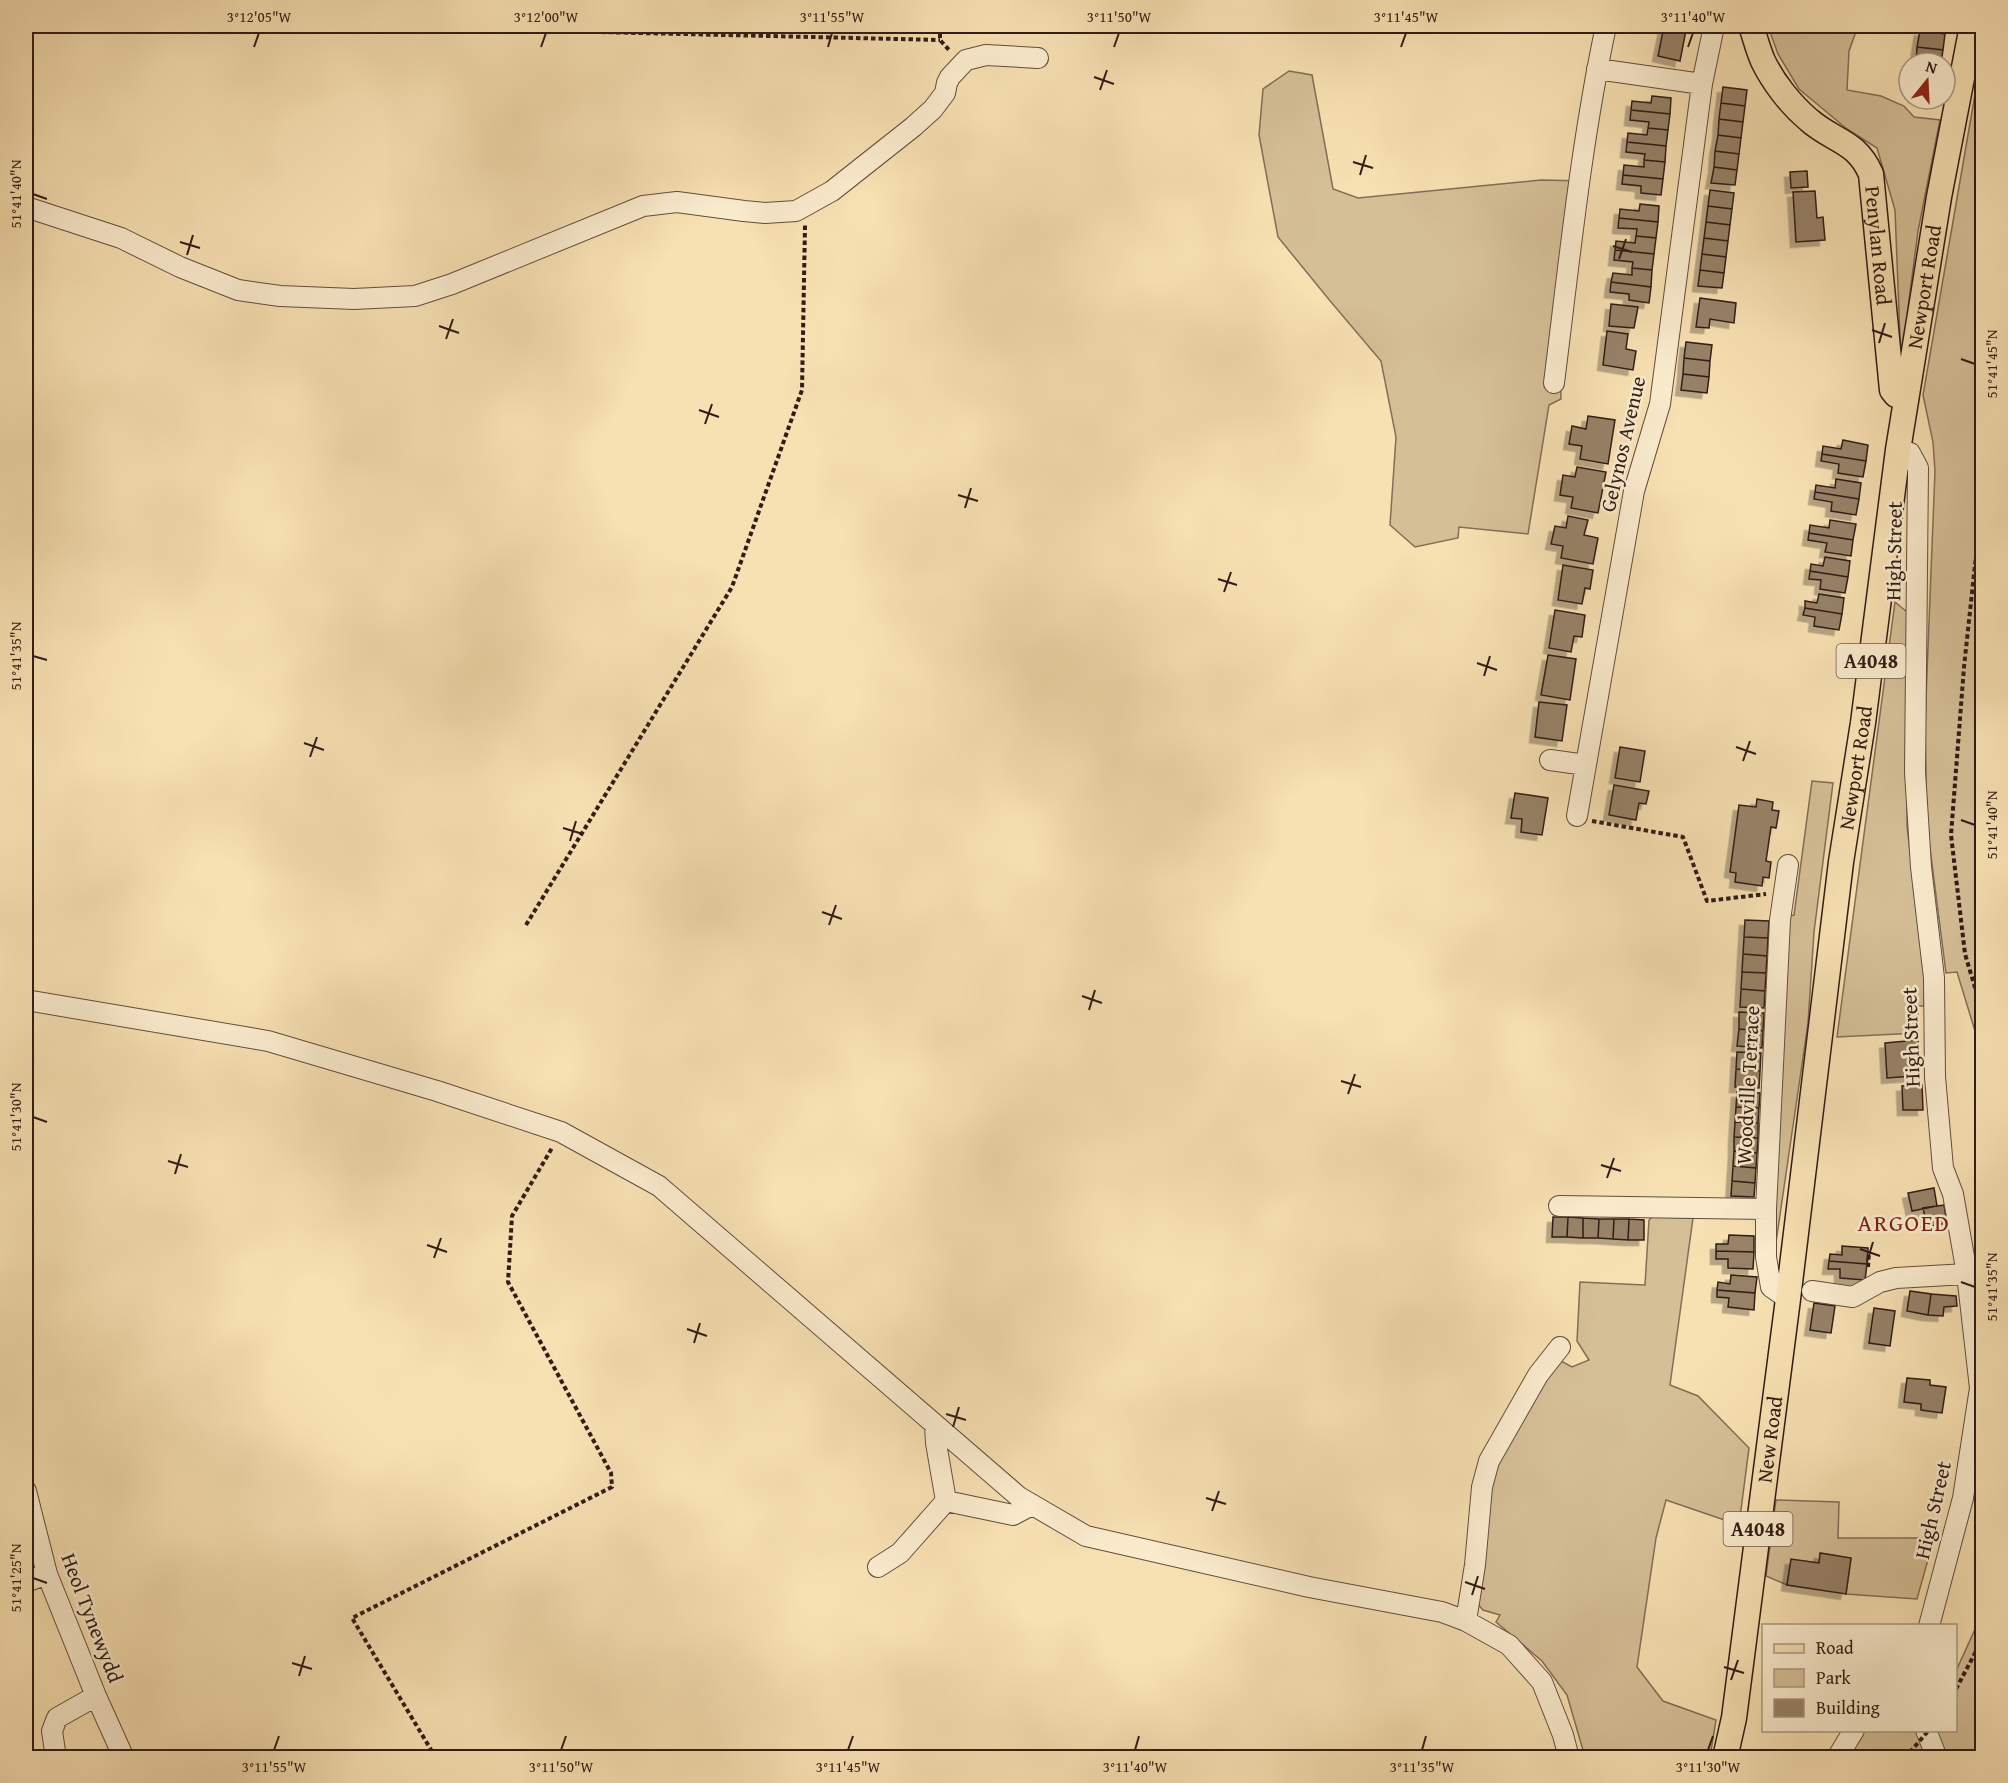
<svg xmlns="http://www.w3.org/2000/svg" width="2008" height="1783" font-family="'Gentium Book Plus',serif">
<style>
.green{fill:#d5bf97;stroke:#826e56;stroke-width:1.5}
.building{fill:#978267;stroke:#301c15;stroke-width:1.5;filter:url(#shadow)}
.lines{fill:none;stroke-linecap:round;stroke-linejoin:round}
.minor-casing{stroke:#624d3c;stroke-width:22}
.major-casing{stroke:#301c15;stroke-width:27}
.path{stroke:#301c15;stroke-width:4;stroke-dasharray:4.5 3;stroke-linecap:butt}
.minor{stroke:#faebcd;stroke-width:20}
.major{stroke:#f7e0b2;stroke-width:24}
.path-bridge{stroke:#301c15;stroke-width:4;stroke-dasharray:4.5 3;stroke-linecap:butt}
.ticks{fill:none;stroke:#301c15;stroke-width:2}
.labels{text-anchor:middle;stroke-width:5;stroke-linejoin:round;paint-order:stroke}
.shield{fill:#faebcd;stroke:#6d5a4c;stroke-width:1.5}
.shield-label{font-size:20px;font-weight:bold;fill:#301c15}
.street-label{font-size:21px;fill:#301c15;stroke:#faebcd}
.quarter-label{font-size:24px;letter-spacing:1.5px;fill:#7a1f14;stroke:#faebcd}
.neatline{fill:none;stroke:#301c15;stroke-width:2}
.ticks-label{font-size:15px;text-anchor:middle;fill:#301c15}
</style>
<defs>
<filter id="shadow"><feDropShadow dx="-5.5" dy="5.5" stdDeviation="0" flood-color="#0004"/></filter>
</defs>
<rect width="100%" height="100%" fill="#f7e0b2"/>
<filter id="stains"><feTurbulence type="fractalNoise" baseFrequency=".00333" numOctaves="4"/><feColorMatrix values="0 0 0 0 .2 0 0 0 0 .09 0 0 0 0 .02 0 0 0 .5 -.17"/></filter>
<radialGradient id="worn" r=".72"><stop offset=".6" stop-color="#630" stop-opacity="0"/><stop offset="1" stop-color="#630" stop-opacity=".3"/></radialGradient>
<path class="green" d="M1768 26H1858L1849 51 1847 90 1881 96 1904 106 1914 117 1940 120 1918 231 1901 362 1895 210 1877 148 1847 129 1799 89 1778 54Z
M1982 54V1054L1957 972 1946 973 1927 825 1925 724 1935 471 1933 442 1923 395Z
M1289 71 1312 75 1333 189 1358 198 1541 180 1586 181 1560 365 1561 399 1549 405 1528 534 1459 527 1458 538 1415 547 1390 525 1396 437 1381 361 1331 302 1278 237 1259 135 1263 89Z
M1895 602 1907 612V826L1925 977 1924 1006H1918V1033L1837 1037Z
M1812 781 1833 783 1814 932 1808 1023 1774 1256 1771 1236 1789 916 1794 915Z
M1652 1217 1693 1218 1670 1385 1698 1396 1749 1448 1739 1525 1666 1500 1656 1538 1637 1667 1663 1701 1716 1720 1710 1757H1585L1567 1695 1542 1661 1496 1622 1500 1615 1483 1610 1476 1602 1488 1481 1499 1452 1559 1360 1572 1367 1589 1360 1577 1341 1580 1282 1645 1285 1649 1220Z
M1776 1500 1839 1502 1838 1538H1934L1917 1599 1846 1594 1851 1558 1821 1553 1819 1563 1791 1560 1787 1585 1766 1576Z
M1982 1614V1757L1845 1758 1862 1731 1956 1730V1671Z"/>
<path class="building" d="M1664 26 1686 30 1680 61 1658 56Z
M1920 30 1945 34 1943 50 1917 47Z
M1917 47 1943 50 1941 63H1916Z
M1723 87 1747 90 1745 106 1721 103Z
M1652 96 1671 98 1670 114 1631 110 1632 101 1651 103Z
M1721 103 1745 106 1743 122 1719 119Z
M1631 110 1670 114 1668 130 1648 128 1649 122 1630 120Z
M1719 119 1743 122 1741 138 1718 135Z
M1648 128 1668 130 1666 146 1627 142 1628 133 1647 135Z
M1718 135 1741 138 1739 154 1715 151Z
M1627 142 1666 146 1665 162 1644 160 1645 154 1626 152Z
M1715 151 1739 154 1737 170 1714 167Z
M1644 160 1665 162 1663 179 1623 175 1624 165 1644 167Z
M1714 167 1737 170 1735 185 1711 183Z
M1807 171 1808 187 1791 188 1790 172Z
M1623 175 1663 179 1661 195 1641 193V186L1622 184Z
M1710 190 1734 193 1732 209 1708 206Z
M1815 191 1817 218 1823 217 1825 240 1796 242 1793 192Z
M1640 204 1659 206 1658 222 1619 218 1620 209 1639 211Z
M1708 206 1732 209 1730 225 1706 222Z
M1619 218 1658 222 1656 238 1636 236 1637 229 1618 228Z
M1706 222 1730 225 1728 241 1704 238Z
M1636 236 1656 238 1654 254 1615 250 1616 241 1635 243Z
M1704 238 1728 241 1726 257 1702 254Z
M1615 250 1654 254 1652 270 1632 268 1633 262 1614 260Z
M1702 254 1726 257 1724 273 1700 270Z
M1632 268 1652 270 1651 287 1611 282 1613 273 1632 275Z
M1700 270 1724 273 1722 288 1698 286Z
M1611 282 1651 287 1649 303 1629 300V294L1610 292Z
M1700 298 1736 303 1734 323 1710 319 1709 328 1696 327Z
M1611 304 1638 307 1634 328 1609 326Z
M1607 331 1628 334 1626 349 1636 351 1633 370 1603 365Z
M1686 342 1712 345 1710 361 1684 358Z
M1684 358 1710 361 1709 377 1683 374Z
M1683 374 1709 377 1707 393 1681 390Z
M1588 416 1615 420 1608 464 1580 459 1582 446 1569 444 1572 426 1586 429Z
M1843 440 1868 445 1866 461 1822 454 1823 446 1841 449Z
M1822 454 1866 461 1863 477 1838 473 1839 464 1821 461Z
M1577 467 1606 472 1598 513 1571 508 1573 497 1560 495 1563 475 1575 477Z
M1836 479 1861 483 1859 499 1815 492 1816 485 1835 488Z
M1815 492 1859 499 1856 515 1831 511 1832 502 1814 499Z
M1568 516 1588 520 1584 535 1598 538 1593 564 1561 558 1563 546 1551 544 1555 526 1566 528Z
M1830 520 1856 524 1853 540 1809 533 1810 525 1829 528Z
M1809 533 1853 540 1851 556 1825 552 1827 543 1808 540Z
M1825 557 1850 561 1848 577 1810 571 1811 564 1823 566Z
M1563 565 1593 570 1590 589 1585 588 1582 604 1558 600Z
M1810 571 1848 577 1845 593 1820 589 1821 580 1809 579Z
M1819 594 1844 598 1842 614 1805 608V601L1817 603Z
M1805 608 1842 614 1839 630 1814 626 1815 617 1803 615Z
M1555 610 1585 615 1582 637 1574 636 1571 652 1549 648Z
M1548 655 1576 659 1570 700 1541 695Z
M1539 702 1567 705 1562 741 1535 737Z
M1620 747 1645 751 1640 782 1615 778Z
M1614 785 1649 791 1646 804 1639 803 1636 820 1609 815Z
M1515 793 1548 798 1542 835 1521 832 1522 819 1511 818Z
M1757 799 1773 802 1772 810 1779 811 1776 828 1771 827 1766 861 1771 862 1769 878 1763 877 1762 886 1735 882 1736 873 1730 872 1739 805 1756 807Z
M1745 920 1769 921 1768 938 1744 937Z
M1744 937 1768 938 1767 956 1743 954Z
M1743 954 1767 956 1766 973 1742 972Z
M1742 972 1766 973 1765 991 1741 989Z
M1741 989 1765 991 1764 1008 1740 1007Z
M1739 1012 1764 1013 1763 1031 1739 1029Z
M1739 1029 1763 1031 1762 1048 1737 1046Z
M1918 1040 1920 1071H1913V1076L1887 1078 1885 1043Z
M1737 1052 1761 1053 1760 1071 1736 1069Z
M1736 1069 1760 1071 1759 1088 1735 1087Z
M1922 1085 1923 1110H1903L1902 1086Z
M1737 1092 1760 1093 1759 1108 1736 1107Z
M1736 1107 1759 1108 1758 1123 1735 1122Z
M1735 1122 1758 1123V1138L1734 1137Z
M1734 1137 1758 1138 1757 1153 1734 1151Z
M1734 1151 1757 1153 1756 1168 1733 1166Z
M1733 1166 1756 1168 1755 1183 1732 1181Z
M1732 1181 1755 1183 1754 1197 1731 1196Z
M1934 1188 1937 1206 1912 1211 1908 1193Z
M1944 1205 1947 1223 1927 1227 1923 1208Z
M1553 1217H1568L1567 1237H1552Z
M1568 1217 1583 1218V1238L1567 1237Z
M1583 1218 1599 1219 1598 1238H1583Z
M1599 1219H1614L1613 1239 1598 1238Z
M1614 1219H1629L1628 1240 1613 1239Z
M1629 1219 1644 1220V1240H1628Z
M1729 1235 1754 1236V1252L1716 1251V1244H1728Z
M1842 1246 1868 1248 1867 1264 1829 1261 1830 1254 1842 1255Z
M1716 1251 1754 1252 1753 1269 1728 1268V1259H1716Z
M1829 1261 1867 1264 1865 1280 1840 1278V1269H1828Z
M1731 1275 1757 1277 1755 1293 1717 1290 1718 1282 1730 1284Z
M1717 1290 1755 1293 1754 1310 1728 1307 1729 1298 1717 1297Z
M1910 1291 1931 1294 1928 1315 1907 1311Z
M1931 1294 1956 1296 1957 1306 1944 1307 1943 1316 1928 1315Z
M1814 1303 1835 1306 1831 1333 1810 1330Z
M1874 1308 1895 1311 1890 1346 1869 1343Z
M1907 1378 1930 1380V1385L1946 1387 1942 1413 1921 1410V1404L1904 1402Z
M1820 1553 1851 1558 1846 1594 1787 1585 1791 1559 1819 1563Z"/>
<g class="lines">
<g class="minor-casing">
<path id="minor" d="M1597 69 1702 84
M26 207 121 238 180 267 238 290 280 296 354 299 415 296 452 284 643 206 677 202 744 211 765 213 796 211 832 191 913 127 933 109 945 93 947 83 950 77 966 60 986 55 1038 58
M1554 383C1569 264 1581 143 1606 26
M1898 450 1910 453 1918 468 1915 772 1921 867 1934 978 1935 1077 1943 1168 1953 1194 1967 1274 1980 1388 1963 1498 1929 1626
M1550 760 1586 765
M1577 816 1634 491 1660 404 1702 84 1714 26
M1788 865 1780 920 1766 1209V1257L1771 1287 1788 1299
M26 1000 268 1041 437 1091 561 1132 659 1186 1019 1497 1086 1536 1309 1587 1442 1612 1466 1621 1509 1645 1542 1682 1563 1735 1569 1758
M1559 1206 1766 1209
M1812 1291 1853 1297 1880 1282 1896 1278 1967 1274
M935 1425 936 1443 946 1501 1013 1515 1032 1505
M26 1491 47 1574 96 1696 124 1758
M878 1567 900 1553 946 1501
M26 1582 47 1574
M1466 1621 1475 1565 1482 1487 1489 1461 1538 1375 1560 1347
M1926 1730 1937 1758
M56 1758 52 1731 57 1718 96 1696
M1837 1758 1854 1730"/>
</g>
<g class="major-casing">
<g id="major">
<path id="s1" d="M1751 26C1755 37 1758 50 1763 61 1773 82 1791 105 1809 120 1834 142 1856 140 1871 174L1892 390 1896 395 1906 398"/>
<path id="s2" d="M1725 1758 1734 1718 1788 1299 1841 862 1863 723 1898 450 1939 197 1972 26"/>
</g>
</g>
<path class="path" d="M542 26 555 31 940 40
M940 26V40L950 51
M1982 500 1964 667 1951 835 1965 954 1982 1011
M1592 821 1683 837 1707 901 1766 894
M526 925 732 587 802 390 805 225
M1868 1267 1869 1252
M1956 1689 1982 1640
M436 1758 352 1618 612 1487 611 1473 508 1282 512 1216 552 1148"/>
<use href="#minor" class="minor"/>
<use href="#major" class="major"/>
<path class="path-bridge" d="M1905 1758 1929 1730"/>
</g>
<path class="ticks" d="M254 47 259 33M541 47 546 33M828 47 832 33M1114 47 1119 33M1401 47 1406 33M1688 47 1693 33M1094 77 1114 84M1100 90 1107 70M1353 162 1373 168M1360 175 1366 155M33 194 47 199M180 242 200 248M1613 246 1632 252M187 255 193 235M1619 259 1626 239M439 326 459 333M1872 330 1892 337M446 339 453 319M1879 343 1885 323M1961 359 1975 364M699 410 719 417M705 424 712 404M958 495 978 501M965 508 971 488M1218 579 1237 585M1224 592 1231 572M33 656 47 660M1477 663 1497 670M1484 676 1490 656M304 743 324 750M1736 747 1756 754M310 757 317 737M1743 761 1750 741M1961 820 1975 825M563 828 583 834M570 841 576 821M822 912 842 919M829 925 836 905M1082 996 1102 1003M1089 1010 1095 990M1341 1081 1361 1087M1348 1094 1355 1074M33 1117 47 1122M168 1161 188 1167M1601 1165 1621 1171M175 1174 181 1154M1607 1178 1614 1158M427 1245 447 1252M1860 1249 1880 1256M434 1258 441 1238M1867 1262 1873 1242M1961 1282 1975 1287M687 1329 707 1336M694 1343 700 1323M946 1414 966 1420M953 1427 959 1407M1206 1498 1226 1504M1212 1511 1219 1491M33 1578 47 1583M1465 1582 1485 1589M1472 1595 1478 1576M292 1663 312 1669M1724 1667 1744 1673M299 1676 305 1656M1731 1680 1738 1660M274 1750 279 1736M561 1750 566 1736M848 1750 853 1736M1135 1750 1139 1736M1422 1750 1426 1736M1708 1750 1713 1736"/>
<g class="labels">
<g class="shield">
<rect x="1836.5" y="644" width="69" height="34" rx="4.5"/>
<rect x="1723.5" y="1512" width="69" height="34" rx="4.5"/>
</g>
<g class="shield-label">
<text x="1871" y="668">A4048</text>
<text x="1758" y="1536">A4048</text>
</g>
<g class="street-label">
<text dy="7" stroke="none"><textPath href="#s1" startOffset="268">Penylan Road</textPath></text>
<text dy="7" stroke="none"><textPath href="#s2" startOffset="1485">Newport Road</textPath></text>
<text transform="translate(1623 444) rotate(-77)" y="7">Gelynos Avenue</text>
<text transform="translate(1894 551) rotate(-89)" y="7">High Street</text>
<text dy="7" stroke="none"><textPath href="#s2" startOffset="999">Newport Road</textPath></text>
<text transform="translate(1911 1037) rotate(-92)" y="7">High Street</text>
<text transform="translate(1748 1085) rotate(-87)" y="7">Woodville Terrace</text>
<text dy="7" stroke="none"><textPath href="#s2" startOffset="322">New Road</textPath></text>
<text transform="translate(1933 1510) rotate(-77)" y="7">High Street</text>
<text transform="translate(92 1618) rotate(69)" y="7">Heol Tynewydd</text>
</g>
<g class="quarter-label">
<text x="1904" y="1231">ARGOED</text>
</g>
</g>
<rect width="2008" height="1783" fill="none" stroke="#f7e0b2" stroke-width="66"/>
<rect x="1762" y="1624" width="195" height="108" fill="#faebcd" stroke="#a99883" stroke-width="1.5"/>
<rect x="1774" y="1644" width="30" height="9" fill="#f7e0b2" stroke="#a99883" stroke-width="1.5"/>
<text x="1816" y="1654" font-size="18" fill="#301c15">Road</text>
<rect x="1774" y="1669" width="30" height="18" fill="#d5bf97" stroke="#a99883" stroke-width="1.5"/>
<text x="1816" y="1684" font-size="18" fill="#301c15">Park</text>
<rect x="1774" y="1699" width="30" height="18" fill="#978267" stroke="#a99883" stroke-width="1.5"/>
<text x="1816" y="1714" font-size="18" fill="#301c15">Building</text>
<g transform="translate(1927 81) rotate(18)"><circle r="28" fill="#faebcd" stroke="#a99883" stroke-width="1.5"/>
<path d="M0-4.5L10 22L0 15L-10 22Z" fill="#8f2418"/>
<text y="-9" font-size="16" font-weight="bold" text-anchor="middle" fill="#301c15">N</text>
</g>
<rect x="33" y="33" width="1942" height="1717" class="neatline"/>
<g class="ticks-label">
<text x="259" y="22">3°12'05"W</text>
<text x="546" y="22">3°12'00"W</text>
<text x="832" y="22">3°11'55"W</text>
<text x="1119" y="22">3°11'50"W</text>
<text x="1406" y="22">3°11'45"W</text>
<text x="1693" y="22">3°11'40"W</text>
<text transform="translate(16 194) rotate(-90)" y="5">51°41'40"N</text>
<text transform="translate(1992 364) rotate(-90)" y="5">51°41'45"N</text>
<text transform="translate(16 656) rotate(-90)" y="5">51°41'35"N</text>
<text transform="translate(1992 825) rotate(-90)" y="5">51°41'40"N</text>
<text transform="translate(16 1117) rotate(-90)" y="5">51°41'30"N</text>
<text transform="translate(1992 1287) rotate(-90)" y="5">51°41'35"N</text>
<text transform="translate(16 1578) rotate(-90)" y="5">51°41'25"N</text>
<text x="274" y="1772">3°11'55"W</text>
<text x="561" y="1772">3°11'50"W</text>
<text x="848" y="1772">3°11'45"W</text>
<text x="1135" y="1772">3°11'40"W</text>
<text x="1422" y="1772">3°11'35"W</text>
<text x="1708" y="1772">3°11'30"W</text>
</g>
<rect width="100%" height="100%" filter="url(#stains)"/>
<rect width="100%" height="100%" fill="url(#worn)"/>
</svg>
